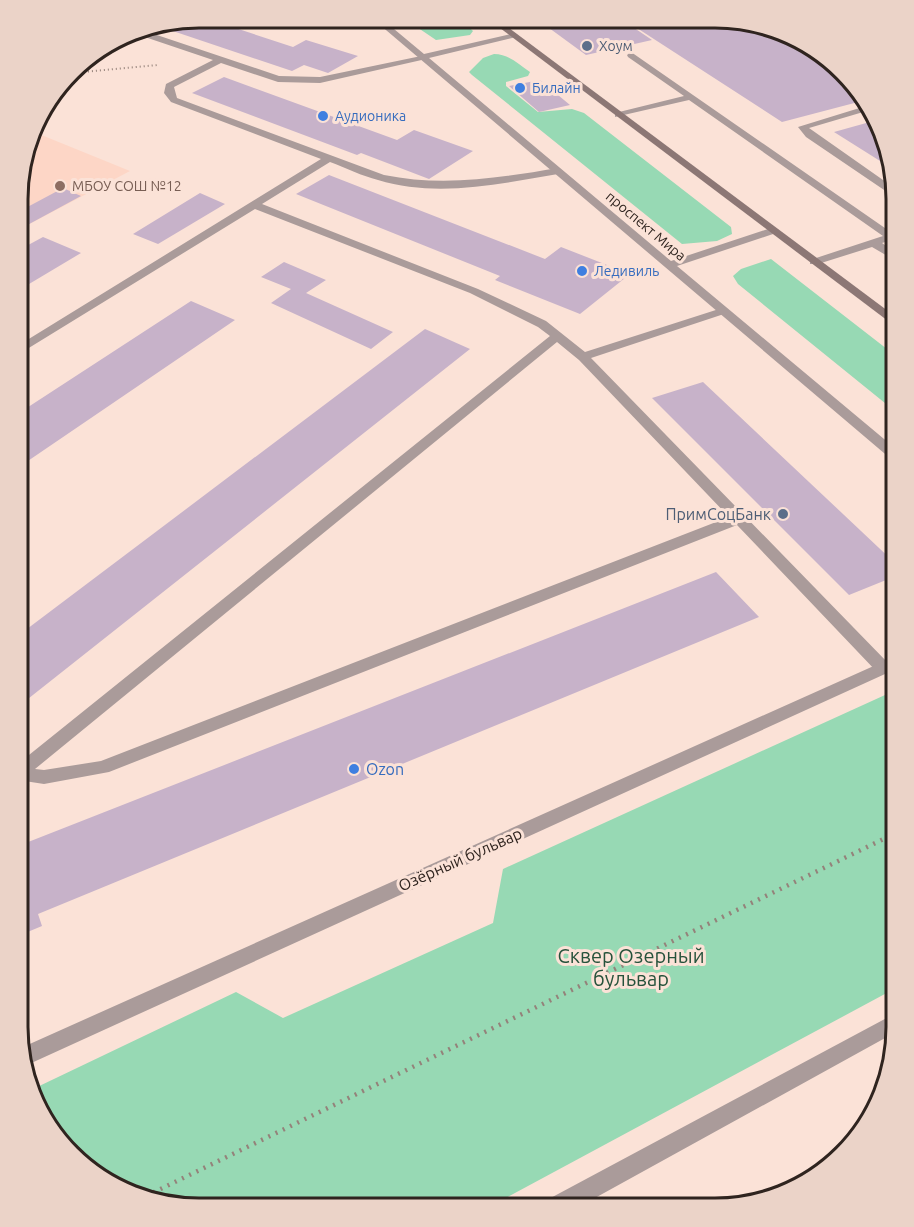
<svg xmlns="http://www.w3.org/2000/svg" width="914" height="1227" font-family="Ubuntu,sans-serif">
<style>
.built{fill:#fdd6c6}
.green{fill:#97d9b4}
.building{fill:#c7b2c9}
.lines{fill:none;stroke-linecap:round;stroke-linejoin:round}
.path-far1{stroke:#94827a;stroke-width:2;stroke-dasharray:1 3;stroke-linecap:butt}
.path{stroke:#94827a;stroke-width:4.5;stroke-dasharray:2 6;stroke-linecap:butt}
.service{fill:#aa9b9a;fill-rule:evenodd}
.tertiary{fill:#aa9b9a;fill-rule:evenodd}
.secondary{fill:#8c7775;fill-rule:evenodd}
.service-dot{fill:#5c6f8a;stroke:#fbe2d7;stroke-width:2}
.shop-dot{fill:#3f7fe0;stroke:#fbe2d7;stroke-width:2}
.education-dot{fill:#8d6e63;stroke:#fbe2d7;stroke-width:2}
.labels{text-anchor:middle;stroke-width:6;stroke-linejoin:round;paint-order:stroke}
.far-service-label{font-size:14px;fill:#4e5e75;stroke:#fbe2d7;text-anchor:start}
.far-shop-label{font-size:14px;fill:#366cbe;stroke:#fbe2d7;text-anchor:start}
.far-education-label{font-size:14px;fill:#785e54;stroke:#fbe2d7;text-anchor:start}
.far-street-label{font-size:14px;fill:#2f241f;stroke:#fbe2d7}
.service-label{font-size:16px;fill:#4e5e75;stroke:#fbe2d7;text-anchor:end}
.shop-label{font-size:16px;fill:#366cbe;stroke:#fbe2d7;text-anchor:start}
.street-label{font-size:16px;fill:#2f241f;stroke:#fbe2d7}
.near-park-label{font-size:20px;fill:#26523b;stroke:#fbe2d7}
.rim{fill:none;stroke:#2f241f;stroke-width:3}
</style>
<rect width="100%" height="100%" fill="#fbe2d7"/>
<path class="built" d="M34 132 130 171 20 229V176Z"/>
<path class="green" d="M405 19H460L473 31 470 35 436 40Z
M494 54C509 54 518 64 530 72L528 76 506 82V86L538 112 572 109 584 113 731 227 732 234 717 241 682 244 472 75 469 72 483 58Z
M771 259 896 356V412L738 284 733 276 741 269Z
M896 690V988L487 1208 176 1207 99 1178 37 1108 33 1089 236 992 283 1018 493 923 503 869Z"/>
<path class="building" d="M205 18 293 47 306 40 358 56 328 73 304 65 292 71 155 25Z
M571 19H621L652 40 586 55 545 25Z
M623 19 738 20 825 55 862 101 782 122Z
M224 77 397 140 414 130 473 151 429 179 361 153 357 155 192 93Z
M540 80 570 105 539 112 509 86Z
M877 120 888 166 834 132Z
M329 175 545 259 561 247 630 274 580 314 495 280 500 276 296 194Z
M63 188 81 196 20 229V211Z
M200 193 225 204 158 244 133 234Z
M43 237 81 253 19 290V250Z
M284 262 326 280 306 293 393 332 371 349 271 303 291 289 261 277Z
M191 301 235 320 19 467V413Z
M425 329 470 349 19 706V635Z
M703 382 896 564V576L849 595 652 398Z
M716 572 759 617 38 914 42 926 18 936V846Z
M18 964 27 989 18 992Z"/>
<g class="lines">
<path class="path-far1" d="M72 73 158 65"/>
<path class="path" d="M146 1196 896 833"/>
<path class="service" d="M139 29 279 76 320 77 426 55V59L320 83 278 82 221 63 174 87 177 98 384 175C443 187 499 178 558 168L563 171 558 174C499 184 437 198 378 180 362 176 346 168 330 162L262 204 478 289 546 321 585 352 719 309H727V313L591 358 889 664 891 668 889 672H877L737 525 109 772 44 784 18 780 19 763 550 336 538 327 470 293 255 209 19 354V345L321 159 171 102 164 93 166 84 213 60 133 33ZM557 342 579 360 729 517 101 761 44 770 35 769Z
M631 52 895 235V239L882 243 896 253V261L872 247 818 264H810V260L883 236 689 100 615 117V113L684 96 628 57 627 55Z
M866 106 870 110 809 128 893 187 895 195 890 194 806 137 798 127Z"/>
<path class="tertiary" d="M373 19H382L424 54 516 33V37L429 58 671 261 768 229H776V233L677 266 896 449V460L891 459Z
M896 656V669L27 1065 23 1047Z
M896 1013V1032L575 1209H542L545 1201Z"/>
<path class="secondary" d="M488 19H497L896 317V327Z"/>
</g>
<g class="service-dot">
<circle cx="587" cy="46" r="6"/>
<circle cx="783" cy="514" r="6"/>
</g>
<g class="shop-dot">
<circle cx="520" cy="88" r="6"/>
<circle cx="323" cy="116" r="6"/>
<circle cx="582" cy="271" r="6"/>
<circle cx="354" cy="769" r="6"/>
</g>
<circle class="education-dot" cx="60" cy="186" r="6"/>
<g class="labels">
<g class="far-service-label">
<text x="599" y="51">Хоум</text>
</g>
<g class="far-shop-label">
<text x="532" y="93">Билайн</text>
<text x="335" y="121">Аудионика</text>
<text x="594" y="276">Ледивиль</text>
</g>
<g class="far-education-label">
<text x="72" y="191">МБОУ СОШ №12</text>
</g>
<g class="far-street-label">
<text transform="translate(646 226) rotate(40)" y="5">проспект Мира</text>
</g>
<g class="service-label">
<text x="771" y="520">ПримСоцБанк</text>
</g>
<g class="shop-label">
<text x="366" y="775">Ozon</text>
</g>
<g class="street-label">
<text transform="translate(460 859) rotate(-24)" y="6">Озёрный бульвар</text>
</g>
<g class="near-park-label">
<text x="631" y="963">Сквер Озерный<tspan x="631" dy="23">бульвар</tspan></text>
</g>
</g>
<path d="M0 0H914V1227H0ZM199 28H715A171 171 0 0 1 886 199V1027A171 171 0 0 1 715 1198H199A171 171 0 0 1 28 1027V199A171 171 0 0 1 199 28Z" fill="#ebd3c8" fill-rule="evenodd"/>
<path class="rim" d="M199 28H715A171 171 0 0 1 886 199V1027A171 171 0 0 1 715 1198H199A171 171 0 0 1 28 1027V199A171 171 0 0 1 199 28Z"/>
</svg>
